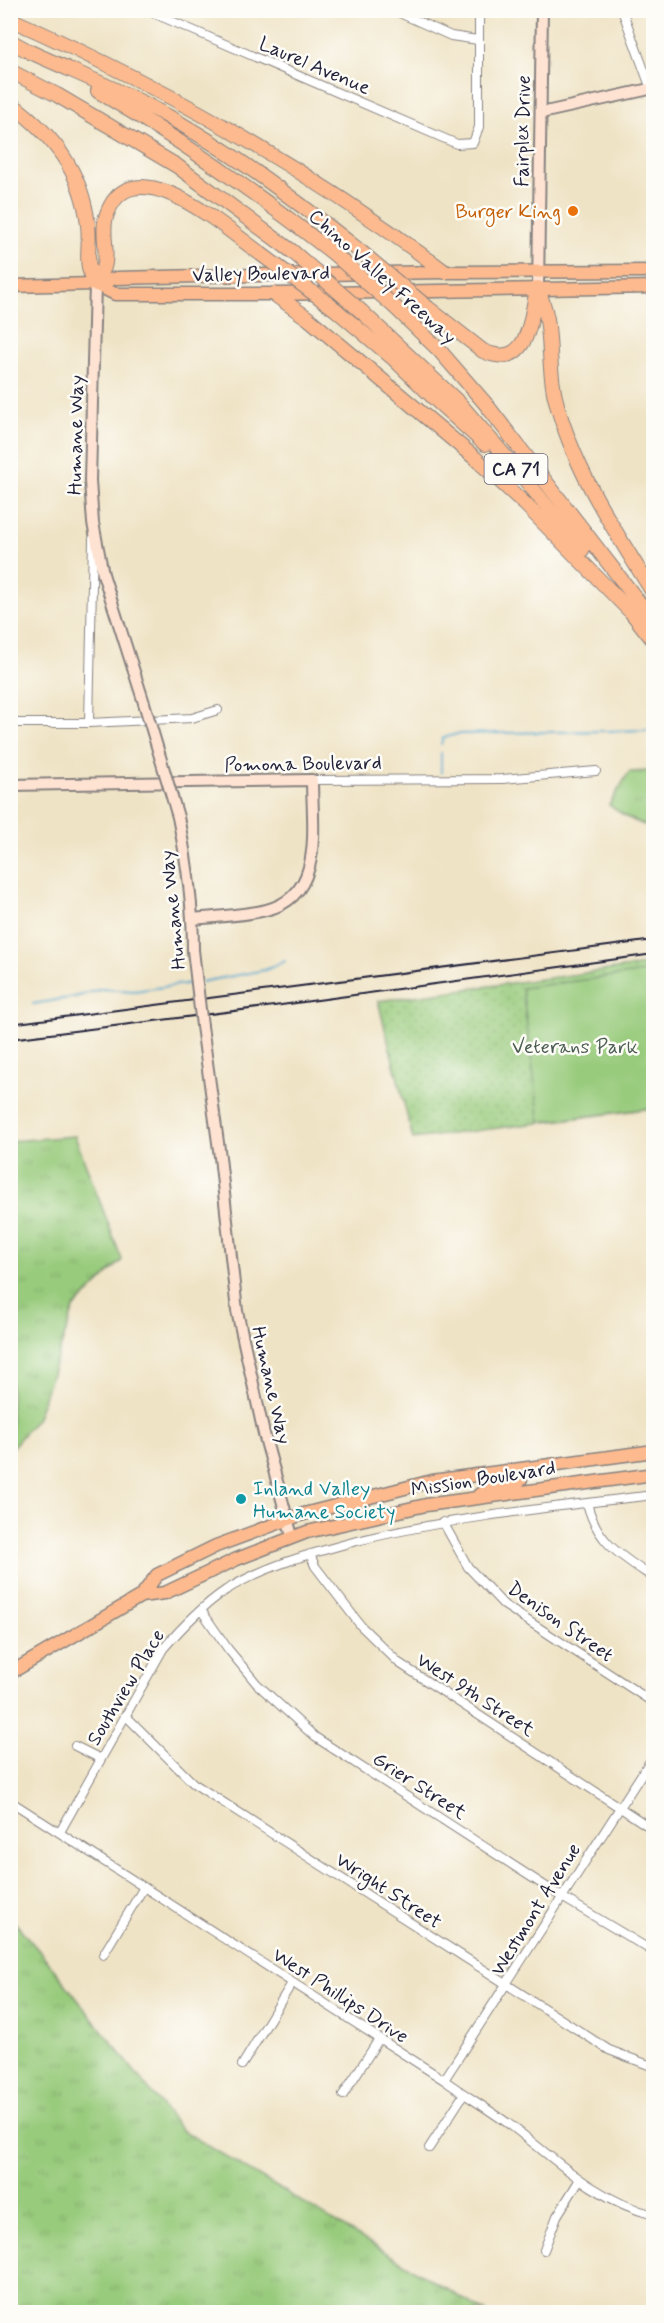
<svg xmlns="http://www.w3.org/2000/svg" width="664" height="2323" font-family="Mynerve,sans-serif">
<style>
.grass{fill:url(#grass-tufts);stroke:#5d765c;stroke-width:1.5}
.park{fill:url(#park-dots);stroke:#5d765c;stroke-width:1.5}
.garden{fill:#98cb7c;stroke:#5d765c;stroke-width:1.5}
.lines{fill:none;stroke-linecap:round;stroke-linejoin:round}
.stream{stroke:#50a4cc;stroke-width:2}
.street-casing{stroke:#888280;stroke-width:10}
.secondary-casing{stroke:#888280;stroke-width:14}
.primary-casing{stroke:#888280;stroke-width:15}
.highway-casing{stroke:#888280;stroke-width:16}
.street{stroke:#fff;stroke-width:8}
.secondary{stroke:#fee3d2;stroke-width:10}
.primary{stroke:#fcba8e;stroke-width:12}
.highway{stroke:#fcba8e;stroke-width:14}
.rail{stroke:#22223b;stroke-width:2}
.secondary-bridge-casing{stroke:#888280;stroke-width:14;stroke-linecap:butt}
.highway-bridge-casing{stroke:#888280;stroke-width:16;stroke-linecap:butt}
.secondary-bridge{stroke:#fee3d2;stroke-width:10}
.highway-bridge{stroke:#fcba8e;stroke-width:14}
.food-dot{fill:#e8710a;stroke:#fdfcf7;stroke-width:2}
.culture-dot{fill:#0f9aa8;stroke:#fdfcf7;stroke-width:2}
.labels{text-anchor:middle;stroke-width:5;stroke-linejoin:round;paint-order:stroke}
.shield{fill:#fdfcf7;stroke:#646373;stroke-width:1.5}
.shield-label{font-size:18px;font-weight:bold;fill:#22223b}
.street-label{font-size:20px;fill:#22223b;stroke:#fdfcf7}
.food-label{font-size:20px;fill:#c56008;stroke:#fdfcf7;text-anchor:end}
.park-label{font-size:20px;fill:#4b5d52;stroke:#fdfcf7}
.culture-label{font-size:20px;fill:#0d838f;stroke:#fdfcf7;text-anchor:start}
</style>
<defs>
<pattern id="grass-tufts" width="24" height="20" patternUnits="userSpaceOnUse" patternTransform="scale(1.5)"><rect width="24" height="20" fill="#98cb7c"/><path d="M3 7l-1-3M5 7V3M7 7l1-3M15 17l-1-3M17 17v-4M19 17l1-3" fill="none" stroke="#83ae6c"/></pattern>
<pattern id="park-dots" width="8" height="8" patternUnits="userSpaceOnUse" patternTransform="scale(1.5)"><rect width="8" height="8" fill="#98cb7c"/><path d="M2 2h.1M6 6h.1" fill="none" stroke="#83ae6c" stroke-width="1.8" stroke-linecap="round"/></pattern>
</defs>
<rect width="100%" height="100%" fill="#fdfcf7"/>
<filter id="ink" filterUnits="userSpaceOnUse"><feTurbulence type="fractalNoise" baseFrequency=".0167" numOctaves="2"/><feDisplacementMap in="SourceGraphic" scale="12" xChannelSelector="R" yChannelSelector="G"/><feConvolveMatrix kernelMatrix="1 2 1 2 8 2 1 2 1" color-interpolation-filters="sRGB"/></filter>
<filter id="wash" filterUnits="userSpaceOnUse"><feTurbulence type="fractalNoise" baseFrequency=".008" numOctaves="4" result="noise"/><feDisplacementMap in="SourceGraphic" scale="24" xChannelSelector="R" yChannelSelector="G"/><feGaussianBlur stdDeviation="1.35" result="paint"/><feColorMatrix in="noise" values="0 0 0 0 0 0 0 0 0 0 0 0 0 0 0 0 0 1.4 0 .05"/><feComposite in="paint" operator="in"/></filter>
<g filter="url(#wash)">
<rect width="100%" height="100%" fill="#efe3c5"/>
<path class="grass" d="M653 771H654L653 829 628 818 609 805 629 772Z
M75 1136 122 1260 74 1308 37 1418 11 1449V1141Z
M11 1918 41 1953 180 2129 485 2312H11Z"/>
<path class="park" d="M653 964V1108L413 1139 378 1001Z"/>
<path class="garden" d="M653 971V1108L540 1122 522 988Z"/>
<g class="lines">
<path class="stream" d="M441 744 443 738 457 734 654 730
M441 753V773
M201 982 265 970 285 961
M33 1004 75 997 102 989 134 991 192 983"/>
</g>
</g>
<g filter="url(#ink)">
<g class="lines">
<g class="street-casing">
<path id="street" d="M146 10 457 144 473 143 479 127V10
M393 10 451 36 478 40
M622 10 651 89
M10 723H89L192 718 218 710
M89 723 93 539
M312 780 502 779 596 771
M587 1503C597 1543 621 1556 654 1578
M443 1522 468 1567 504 1605 654 1703
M310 1554 315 1566 361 1626 399 1663 654 1830
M201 1610 228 1649 257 1684 315 1737 562 1897 654 1952
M125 1715 193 1783 609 2050 654 2067
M75 1746 101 1759
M10 1801 444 2080C466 2096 490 2110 513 2127 557 2161 598 2201 654 2215
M60 1832 163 1649C182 1627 202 1606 226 1590 265 1566 309 1554 353 1542 452 1517 553 1507 654 1495
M103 1955 144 1887
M242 2065 292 1983
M444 2080 654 1755
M343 2095 379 2039
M429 2148 464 2094
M544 2250 557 2216 580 2179"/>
</g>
<g class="secondary-casing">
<path id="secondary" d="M541 113 654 88
M95 284 90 481 93 523 103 574 144 703
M538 288 542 10
M10 785 312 780C312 827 325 896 266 910 243 916 217 916 193 919
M178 817C187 861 193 905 193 950
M202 1026 220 1157 237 1311 264 1434 292 1536"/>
</g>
<g class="primary-casing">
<path id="primary" d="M95 284 115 294H274L654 287
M10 286 95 284 117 278 200 276 445 272 654 271
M479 1495 488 1488 519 1481 521 1479 520 1469
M141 1596 165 1593 237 1559 307 1532 426 1505 654 1474
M10 1673 141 1596 157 1575 216 1546 300 1515 432 1481 654 1451"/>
</g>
<g class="highway-casing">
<path id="highway" d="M10 19C164 87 311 171 445 272
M10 41 32 53
M26 50C65 68 105 84 143 103 221 143 292 197 361 252
M10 71 57 95 177 166 293 252
M98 91C181 140 258 194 333 253
M10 103C52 134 82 171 88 225 91 248 83 262 95 284
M95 284C98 278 102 273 104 267 109 252 101 233 106 217 130 141 227 230 261 254
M538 288C541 298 545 308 547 319 551 344 549 371 555 397 573 469 615 531 654 594
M274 294 309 319 475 458 525 504 629 610
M396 308 439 350 485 403 654 622
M428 308 483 351C529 371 530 319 537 290
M335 309 394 359 436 400 485 444
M362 312 459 403 524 478 582 550
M624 603 654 641"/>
</g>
<use href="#street" class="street"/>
<use href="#secondary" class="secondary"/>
<use href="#primary" class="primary"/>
<use href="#highway" class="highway"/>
<path class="rail" d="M10 1024 654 940
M10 1039 274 1006 654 954"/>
<g class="secondary-bridge-casing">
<path id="secondary-bridge" d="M144 703 178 817
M193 950 202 1026"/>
</g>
<g class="highway-bridge-casing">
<path id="highway-bridge" d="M293 252 362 312
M361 252 428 308
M333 253 396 308
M261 254 335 309"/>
</g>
<use href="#secondary-bridge" class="secondary-bridge"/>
<use href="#highway-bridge" class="highway-bridge"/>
</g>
</g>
<circle class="food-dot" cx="573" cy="211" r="6"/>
<circle class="culture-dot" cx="241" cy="1499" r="6"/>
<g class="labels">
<rect class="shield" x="484.5" y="454" width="63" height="30" rx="4.5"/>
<g class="shield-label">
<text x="516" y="475">CA 71</text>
</g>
<g class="street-label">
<text transform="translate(315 65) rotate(23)" y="7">Laurel Avenue</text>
<text transform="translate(522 131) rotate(-89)" y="7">Fairplex Drive</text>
<text transform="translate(261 273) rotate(-1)" y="7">Valley Boulevard</text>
<text transform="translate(383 276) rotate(42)" y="7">Chino Valley Freeway</text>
<text transform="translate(75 435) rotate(-89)" y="7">Humane Way</text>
<text transform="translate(303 763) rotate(-1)" y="7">Pomona Boulevard</text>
<text transform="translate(172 910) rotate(-96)" y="7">Humane Way</text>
<text transform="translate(272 1385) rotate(77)" y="7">Humane Way</text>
<text transform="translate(483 1478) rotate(-9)" y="7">Mission Boulevard</text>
<text transform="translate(561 1621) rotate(35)" y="7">Denison Street</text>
<text transform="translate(125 1687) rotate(-59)" y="7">Southview Place</text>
<text transform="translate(476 1694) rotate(33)" y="7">West 9th Street</text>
<text transform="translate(420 1785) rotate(33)" y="7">Grier Street</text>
<text transform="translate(389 1890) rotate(33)" y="7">Wright Street</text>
<text transform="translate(535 1909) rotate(-58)" y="7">Westmont Avenue</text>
<text transform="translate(341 1995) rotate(33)" y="7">West Phillips Drive</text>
</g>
<g class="food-label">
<text x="561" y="218">Burger King</text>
</g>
<g class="park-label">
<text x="575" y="1053">Veterans Park</text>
</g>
<g class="culture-label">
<text x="253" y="1495">Inland Valley<tspan x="253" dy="23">Humane Society</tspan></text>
</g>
</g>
<rect width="664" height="2323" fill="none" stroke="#fdfcf7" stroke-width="36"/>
</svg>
